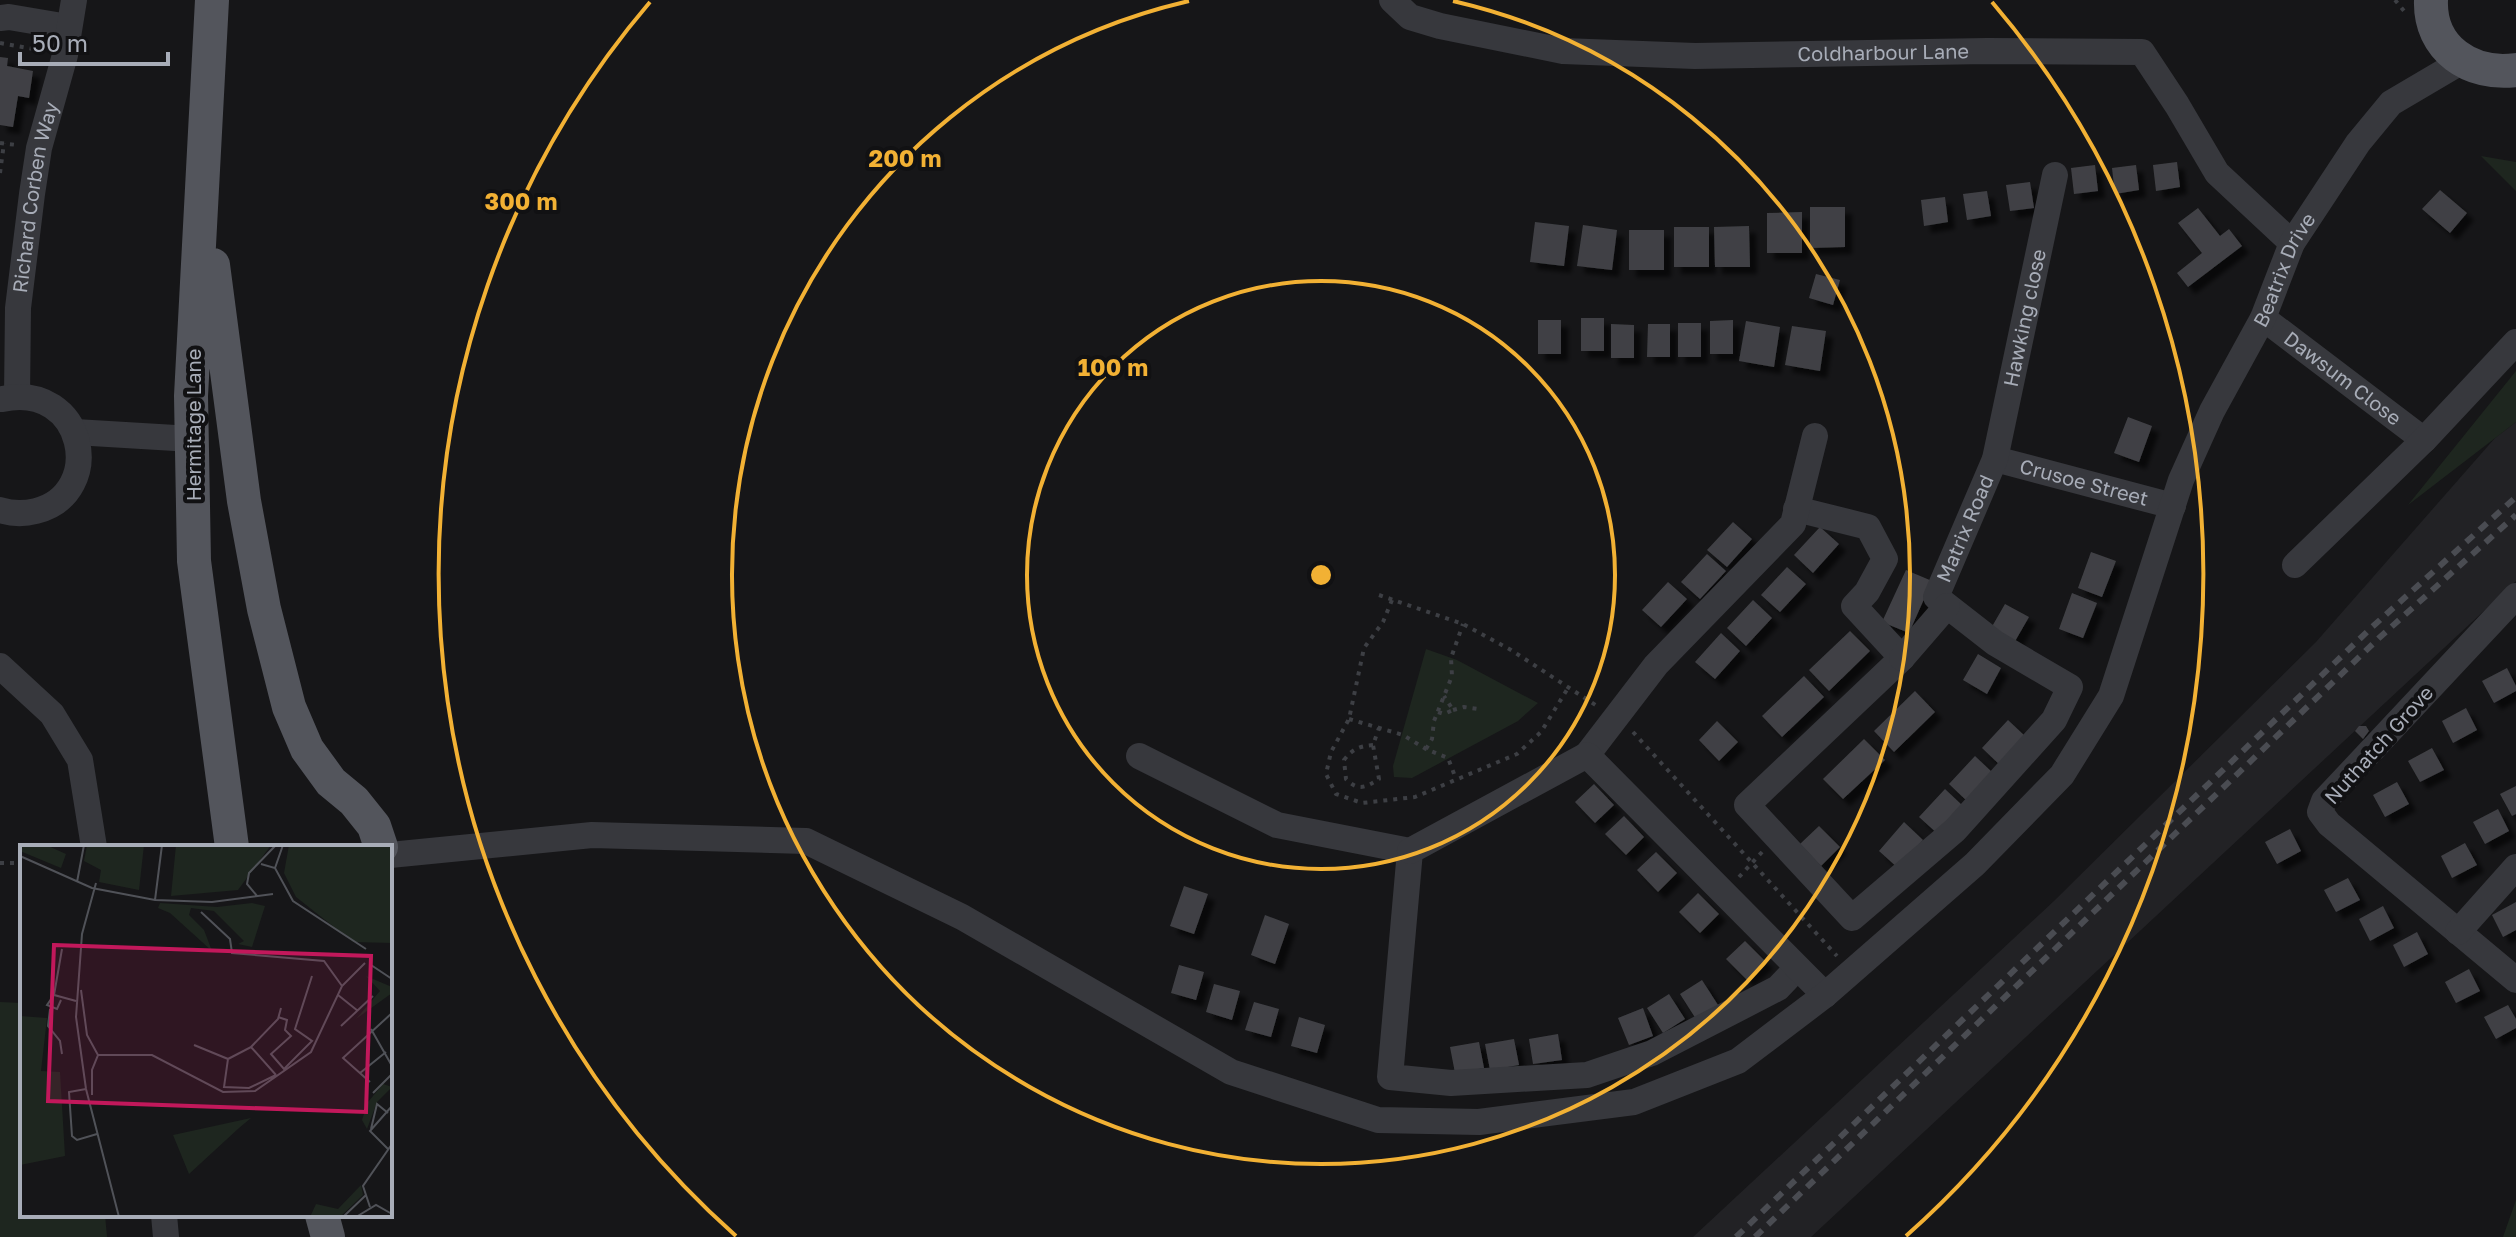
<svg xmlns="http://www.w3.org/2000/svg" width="2516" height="1237" font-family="'Golos Text',sans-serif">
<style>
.built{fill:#222225}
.green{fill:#1e261f}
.building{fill:#404145;filter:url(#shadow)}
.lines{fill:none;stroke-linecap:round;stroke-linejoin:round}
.path{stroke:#3d3f44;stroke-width:4;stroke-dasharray:4 6;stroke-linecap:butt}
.minor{stroke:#37383d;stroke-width:26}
.major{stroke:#53555c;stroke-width:34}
.rail{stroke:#4a4c52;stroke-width:6;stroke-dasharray:10 8;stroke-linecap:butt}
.ring{fill:none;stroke:#f2b134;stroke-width:4}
.labels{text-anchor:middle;stroke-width:8;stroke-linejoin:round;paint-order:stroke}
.street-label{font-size:20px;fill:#a8adb8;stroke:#111113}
.inset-road{fill:none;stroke:#505258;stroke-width:2}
.view{fill:#c2185b;fill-opacity:0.15;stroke:#c2185b;stroke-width:4}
.inset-edge{fill:none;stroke:#a8adb8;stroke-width:4}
.centre{fill:#f2b134;stroke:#111113;stroke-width:4}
.ring-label{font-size:24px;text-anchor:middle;font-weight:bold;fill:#f2b134;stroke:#111113;stroke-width:8;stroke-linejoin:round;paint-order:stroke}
</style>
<defs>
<filter id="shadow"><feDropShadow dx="7" dy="7" stdDeviation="2" flood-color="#0009"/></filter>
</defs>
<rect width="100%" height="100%" fill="#161618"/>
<path class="built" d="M2516 422V581L1811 1237H1693L2054 901 2316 642 2495 438Z"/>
<path class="green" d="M2481 156 2516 162V191Z
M2516 371V422L2408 505Z
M1426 649 1457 660 1538 703 1518 721 1412 778 1394 777 1393 766Z
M0 1002 22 1003V1215H105L107 1237H0Z
M2516 1200V1237H2503Z"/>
<path class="building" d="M0 57 8 58 7 66 33 71 29 98 18 96 13 127 0 125Z
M2177 162 2180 187 2156 191 2153 165Z
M2095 165 2098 191 2074 194 2071 168Z
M2136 165 2139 190 2115 194 2112 168Z
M2030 182 2034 208 2010 211 2006 185Z
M2440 190 2467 213 2450 233 2422 209Z
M1987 191 1991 216 1967 220 1963 194Z
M1945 197 1948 222 1924 226 1921 200Z
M1810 207H1845V247L1810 248Z
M2198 208 2220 236 2229 229 2242 246 2188 287 2177 273 2202 253 2178 223Z
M1802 212V253H1767V213Z
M1535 222 1569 226 1564 266 1530 262Z
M1583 225 1617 230 1612 270 1577 266Z
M1749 226 1750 267H1715L1714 227Z
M1674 227H1709V267H1674Z
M1629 230H1664V270H1629Z
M1816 274 1840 280 1833 305 1809 298Z
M1581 318H1604V351H1581Z
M1538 320H1561V354H1538Z
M1733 320V354H1710V321Z
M1746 321 1780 327 1774 367 1739 361Z
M1678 323H1701V357H1678Z
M1611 324 1634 325V358H1611Z
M1648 324H1670V357H1647Z
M1792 326 1826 331 1820 371 1785 365Z
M2128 417 2152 426 2139 462 2114 453Z
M1733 522 1752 539 1727 567 1707 550Z
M1820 527 1839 544 1813 573 1794 555Z
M2091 552 2116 561 2102 597 2078 588Z
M1707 554 1726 571 1700 599 1681 582Z
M1787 567 1806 584 1780 612 1761 595Z
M1906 570 1932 581 1909 633 1882 622Z
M1668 582 1687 599 1661 627 1642 610Z
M2072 593 2097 603 2083 638 2059 629Z
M1753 600 1772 618 1746 646 1727 628Z
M2005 604 2029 617 2014 643 1990 630Z
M1850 631 1870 651 1829 691 1809 670Z
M1721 633 1740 651 1715 679 1695 662Z
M1978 654 2001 668 1987 694 1963 680Z
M2507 668 2516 686V691L2494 703 2482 681Z
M1804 676 1824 697 1782 737 1762 716Z
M1915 691 1935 712 1894 752 1874 731Z
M2466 708 2477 730 2453 743 2442 721Z
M2008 720 2027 738 2001 766 1982 748Z
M1717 721 1738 742 1719 761 1699 740Z
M2359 726H2366L2369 731 2363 739 2355 731Z
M1864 739 1885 760 1843 799 1823 779Z
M2432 748 2444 770 2420 782 2408 761Z
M1975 756 1994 774 1968 802 1949 784Z
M2397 782 2409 804 2385 817 2373 795Z
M1594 784 1614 805 1595 823 1575 802Z
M2516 786V814L2512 816 2500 794Z
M1945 789 1964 807 1939 835 1919 817Z
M2498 809 2509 831 2485 844 2473 822Z
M1624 816 1644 837 1626 855 1605 834Z
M1904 822 1923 840 1898 868 1879 851Z
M1819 826 1840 847 1821 866 1800 844Z
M2290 829 2301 851 2277 864 2265 842Z
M2465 843 2477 865 2452 878 2441 856Z
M1656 852 1677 873 1658 892 1637 870Z
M2348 878 2360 900 2336 912 2324 890Z
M1184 886 1208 894 1194 934 1170 926Z
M1698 893 1719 914 1700 933 1679 912Z
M2516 902V930L2503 937 2492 915Z
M2383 906 2394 928 2370 941 2359 919Z
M1265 915 1289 924 1275 964 1251 955Z
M2417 932 2428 954 2404 967 2393 945Z
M1745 941 1766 962 1747 980 1726 959Z
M1179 965 1204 972 1196 1000 1171 993Z
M2469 969 2480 991 2456 1003 2445 982Z
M1702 980 1718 1005 1696 1019 1680 994Z
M1214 984 1240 991 1232 1020 1206 1012Z
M1669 994 1685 1019 1663 1033 1647 1008Z
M1254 1002 1279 1009 1271 1037 1245 1030Z
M2508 1005 2516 1019V1028L2496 1039 2484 1017Z
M1643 1008 1653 1036 1629 1045 1618 1018Z
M1299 1017 1325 1025 1317 1053 1291 1046Z
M1558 1034 1562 1060 1533 1064 1529 1039Z
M1514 1039 1519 1065 1490 1070 1485 1044Z
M1479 1042 1484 1068 1455 1073 1450 1047Z"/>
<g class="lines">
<path class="path" d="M2395 0 2404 11
M0 43 45 51
M0 143 17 145
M0 173 4 143
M1379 595 1463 624 1511 650 1597 706
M1392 600 1383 622 1364 648 1349 719 1331 752 1326 774 1336 794 1362 803 1415 797 1517 754 1541 732 1568 688
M1453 710 1464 707 1478 709
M1438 712 1444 714 1453 710 1444 696
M1349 719 1403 735 1426 749 1448 758 1456 779
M1633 732 1837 956
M1373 745C1360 746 1352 749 1344 760L1346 779C1358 791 1365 788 1379 779L1373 745 1379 728
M1426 749 1432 739 1434 721 1452 676 1451 658 1463 624
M0 863H22
M1739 877 1763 851"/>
<g class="minor">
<path id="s1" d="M1392 0 1410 17 1440 26 1563 51 1695 56 1987 51 2142 52 2177 105 2217 173 2292 243"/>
<path d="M0 18 9 17 68 27"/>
<path id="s2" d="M2263 318 2424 440"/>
<path id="s3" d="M17 396 18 308 32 194 39 148 65 55 74 0"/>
<path d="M75 432 192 439"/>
<path id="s4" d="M1995 459 2173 506"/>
<path id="s5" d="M1796 509 1868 527 1885 559 1867 592 1854 606 1902 658 1747 805 1852 918 1955 830 2054 720 2070 687 1995 643 1936 597 1995 459 2055 175"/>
<path d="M0 510C12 514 24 514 36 511 107 493 85 381 2 399"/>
<path d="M2295 565 2424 440 2516 342"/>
<path d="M2516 596 2324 801 2320 812 2329 824 2516 980"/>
<path d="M1902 658 1947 606"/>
<path d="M0 666 52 714 80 760 94 847"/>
<path d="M1587 755 1656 665 1793 524 1815 436"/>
<path d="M1139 756 1277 825 1410 851 1390 1077 1451 1083 1587 1075 1652 1053 1778 988 1797 968"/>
<path d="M1410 851 1587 755 1825 995"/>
<path id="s6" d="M390 855 592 835 806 841 962 917 1231 1072 1378 1120 1479 1122 1634 1102 1738 1061 1825 995 1975 864 2062 775 2111 696 2181 480 2212 411 2263 318 2292 243 2358 143 2391 103 2464 60"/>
<path d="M2458 932 2516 867"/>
<path d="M164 1215 166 1237"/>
</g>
<path class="major" d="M212 0 191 396 194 561 232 847
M2431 0C2429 49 2471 76 2516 70
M213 265 244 501 264 609 289 707 307 749 331 782 354 801 374 826 381 847
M322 1215 328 1237"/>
<path class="rail" d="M1736 1237 2370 629 2516 497
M1755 1237 2379 638 2516 515"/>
</g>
<g class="ring">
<circle cx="1321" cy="575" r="294"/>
<path d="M1453 1A589 589 0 1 1 1189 1"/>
<path d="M736 1236A883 883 0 0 1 650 2M1992 2A883 883 0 0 1 1906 1236"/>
</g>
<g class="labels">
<g class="street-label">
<text dy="7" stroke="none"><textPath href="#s1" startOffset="502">Coldharbour Lane</textPath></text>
<text dy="7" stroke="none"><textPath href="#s3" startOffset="200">Richard Corben Way</textPath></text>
<text dy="7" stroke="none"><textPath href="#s6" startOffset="2412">Beatrix Drive</textPath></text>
<text dy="7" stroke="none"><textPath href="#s5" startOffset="1382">Hawking close</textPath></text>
<text dy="7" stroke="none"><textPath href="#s2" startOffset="100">Dawsum Close</textPath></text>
<text transform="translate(194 425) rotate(-90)" y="7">Hermitage Lane</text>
<text dy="7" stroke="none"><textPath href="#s4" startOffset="92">Crusoe Street</textPath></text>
<text dy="7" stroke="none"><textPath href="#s5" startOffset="1162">Matrix Road</textPath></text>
<text transform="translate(2379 745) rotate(-48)" y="7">Nuthatch Grove</text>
</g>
</g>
<g transform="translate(20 845)">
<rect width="372" height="372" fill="#161618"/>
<path d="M0 0H26L46 9 41 23 0 6ZM67 0H124L119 45 79 37 81 25 64 16ZM156 0H251L218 45 151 51ZM269 0H372V98L333 97 276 52 264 28ZM140 58 197 62 232 58 245 61 232 102 218 99 224 96 194 66 171 63 169 70 184 85 192 106 150 68 138 63ZM346 131 372 142V148L336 174 360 146ZM0 171 27 173 21 226 40 227 45 311 0 320ZM363 239 372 242 357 257 347 284 342 275 348 257ZM231 273 219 283 169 329 153 290ZM341 340 343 350 320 372H290L296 359 318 364Z" fill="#1e261f"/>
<path class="inset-road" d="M0 11 72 43 135 55 192 57 253 49M241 19 255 23 273 56 346 104M255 23 263 0M57 37 64 0M76 38 62 89 56 172 66 244 99 372M237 51 227 39 229 28 256 0M135 55 142 0M181 67 210 94 212 108 304 116 322 141M351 120 372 134M61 145 67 190 78 210 72 225V250M34 150 42 104M318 150 338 166M41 155 37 164 27 160 34 150 56 156M30 164 28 181 40 196 42 209M258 172 267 175 265 185 271 191 251 209 264 224 292 196 275 184 292 131M321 181 353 151M351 184 372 221M174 200 208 214 204 242 229 243 256 230M231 202 258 174 261 163M78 210H132L203 247 235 246 291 207 322 141 345 118M208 214 231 202 256 230M340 228 366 207M350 237 323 213 372 168M66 244 49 247 52 291 57 295 77 289M353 248 372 229M351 284 357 259 368 268M368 304 350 286 372 261M350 362 343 341 372 299M323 372 346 350M336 372 356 360 372 369"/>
<path class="view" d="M34 100 351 111 346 267 28 256Z"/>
<rect width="372" height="372" class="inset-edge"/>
</g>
<circle cx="1321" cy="575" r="12" class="centre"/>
<g class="ring-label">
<text x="905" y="167">200 m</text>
<text x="521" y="210">300 m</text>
<text x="1113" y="376">100 m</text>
</g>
<path d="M20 52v12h148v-12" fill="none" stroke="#a8adb8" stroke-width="4"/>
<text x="32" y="52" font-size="24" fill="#a8adb8" stroke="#111113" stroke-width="6" paint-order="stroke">50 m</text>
</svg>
